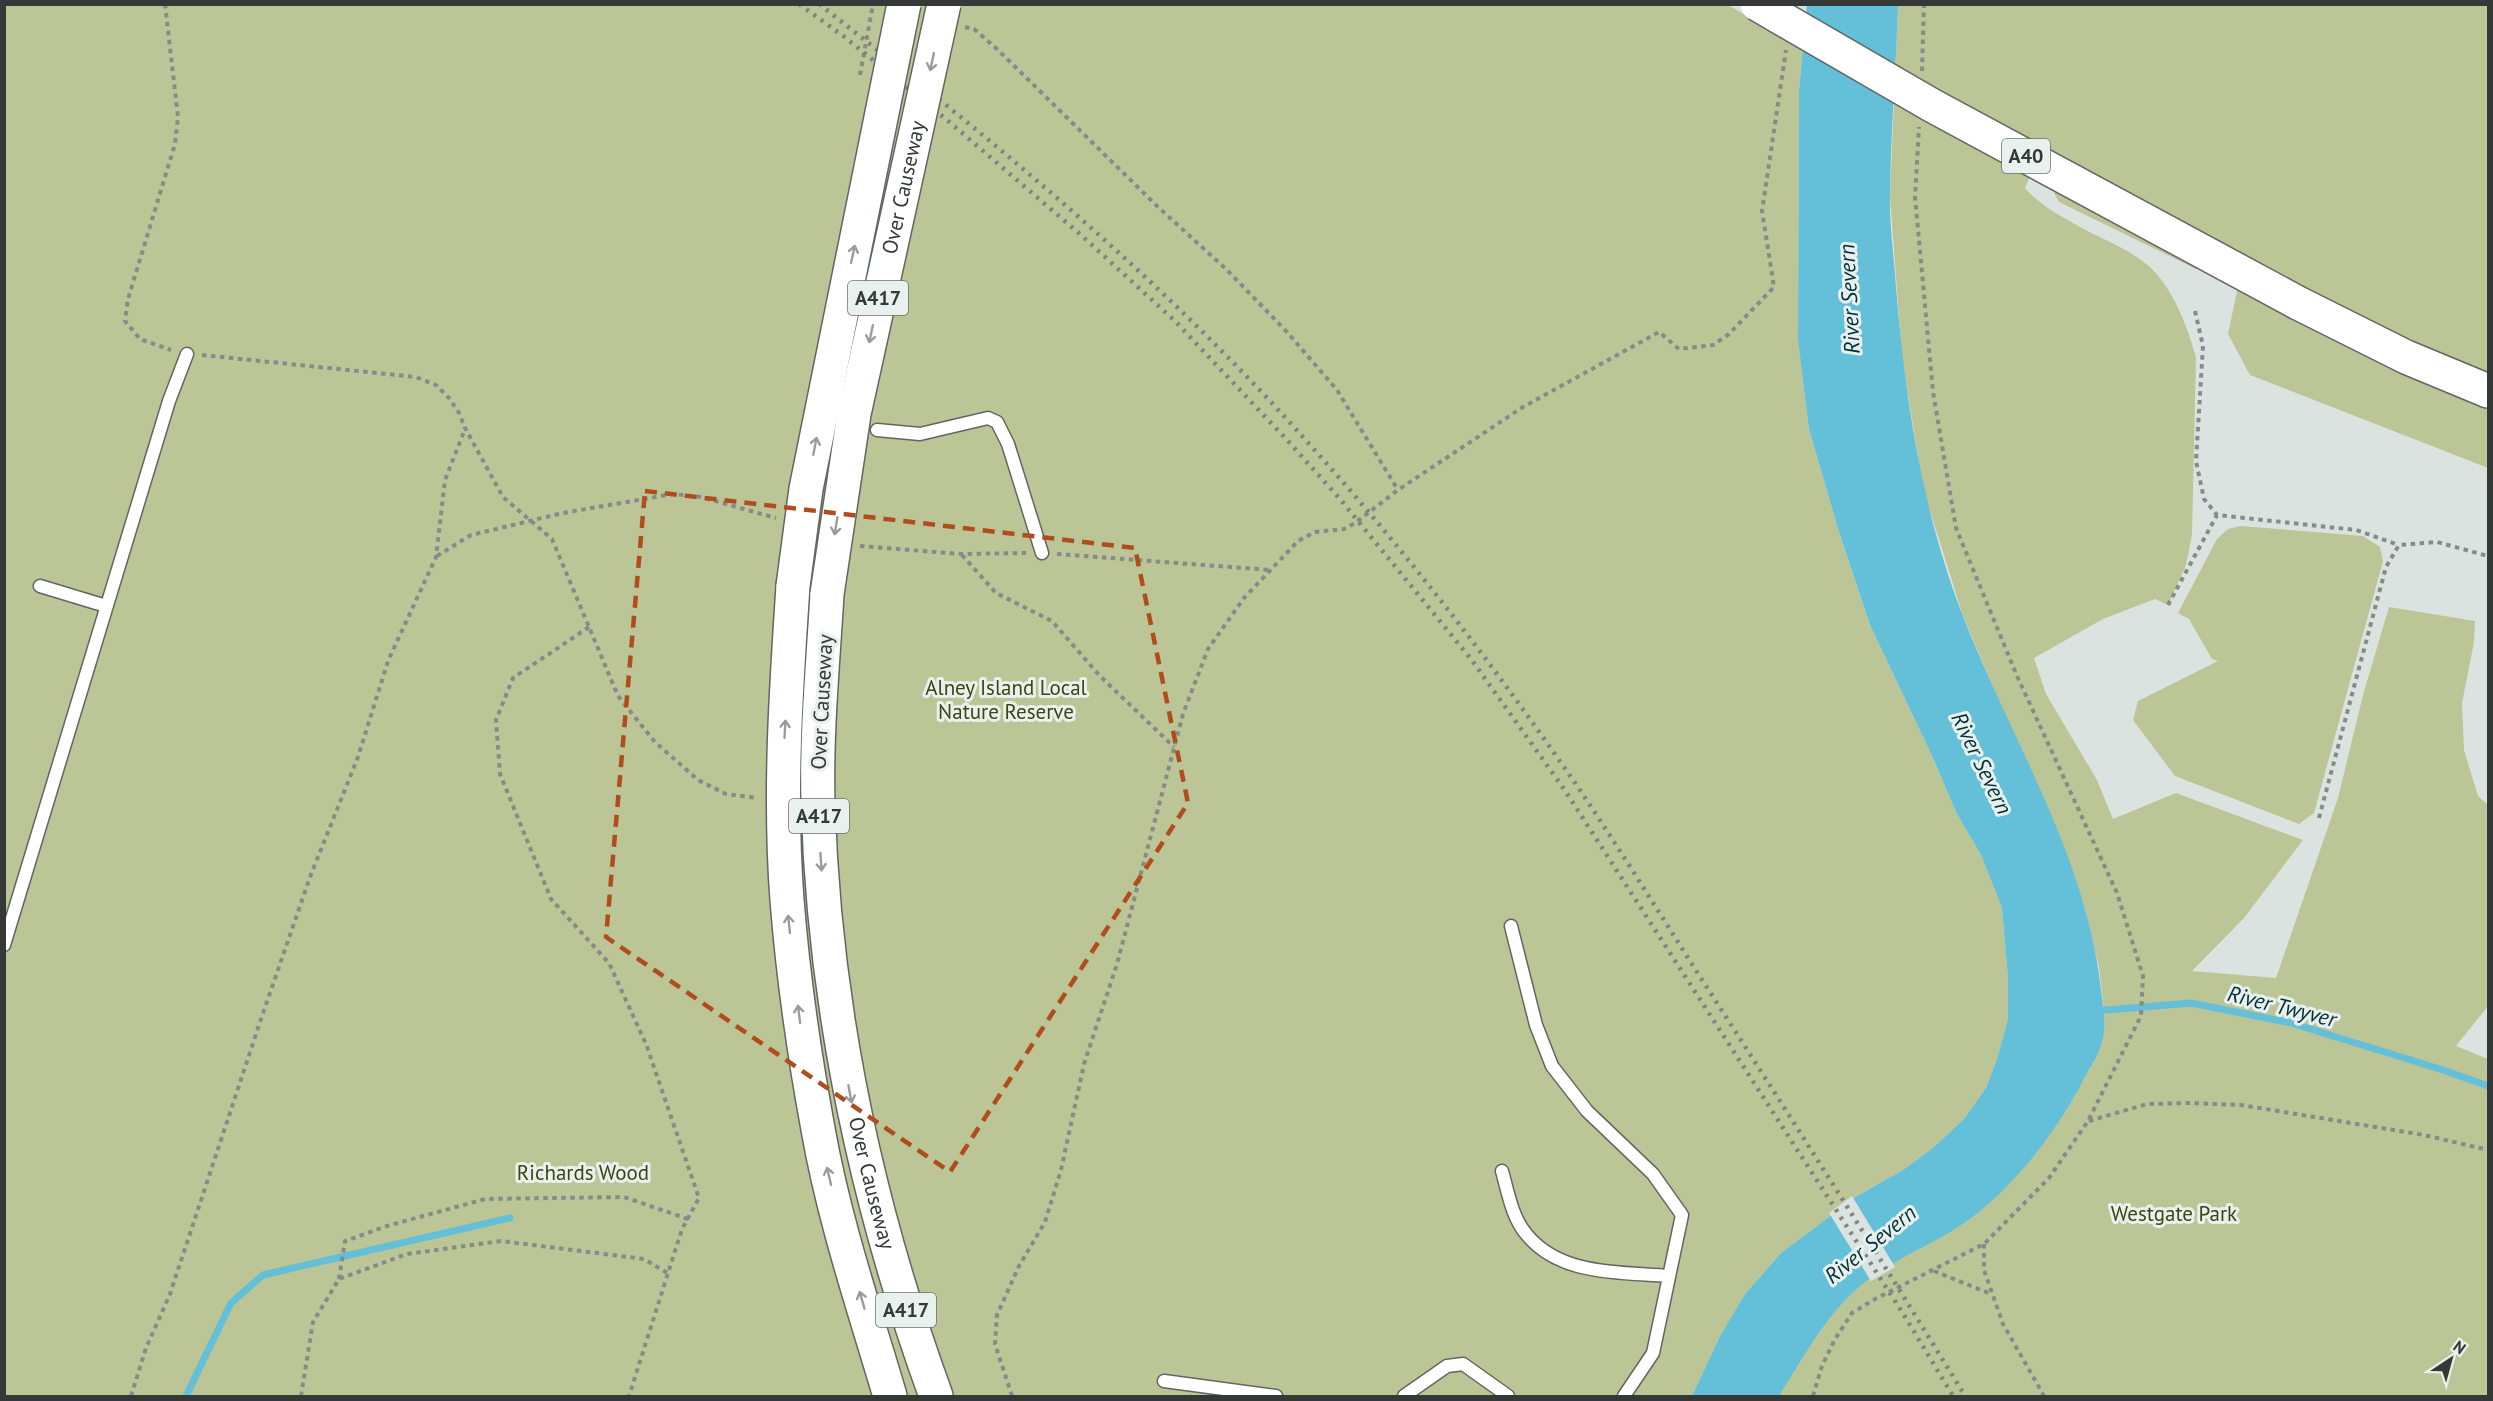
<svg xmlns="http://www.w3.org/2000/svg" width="2493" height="1401" font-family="'PT Sans',sans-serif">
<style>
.green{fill:#bbc596}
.water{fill:#64bfd8}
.pier{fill:#dbe3e0}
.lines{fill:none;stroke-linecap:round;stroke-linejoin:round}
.stream{stroke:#64bfd8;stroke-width:7}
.lane-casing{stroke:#5f6763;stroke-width:15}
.primary-casing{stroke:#5f6763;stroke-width:36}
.highway-casing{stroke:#5f6763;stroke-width:36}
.path{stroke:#858b89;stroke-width:4;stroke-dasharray:4.5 4.5;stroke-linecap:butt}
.lane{stroke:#fff;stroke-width:12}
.primary{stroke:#fff;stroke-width:33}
.highway{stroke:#fff;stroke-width:33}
.rail{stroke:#7e8482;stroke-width:4.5;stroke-dasharray:3 6;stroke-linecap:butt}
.primary-bridge-casing{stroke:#5f6763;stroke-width:36;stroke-linecap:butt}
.highway-bridge-casing{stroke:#5f6763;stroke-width:36;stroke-linecap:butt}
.primary-bridge{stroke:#fff;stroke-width:33}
.highway-bridge{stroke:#fff;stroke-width:33}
.oneway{stroke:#9a9c9a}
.marked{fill:none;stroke:#b14c1d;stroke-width:4.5;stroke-dasharray:12 8;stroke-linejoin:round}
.labels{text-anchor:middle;stroke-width:6;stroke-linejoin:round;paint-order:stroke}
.shield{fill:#e8f1ed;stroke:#6a706d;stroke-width:1.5}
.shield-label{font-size:20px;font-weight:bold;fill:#343836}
.street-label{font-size:21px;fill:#343836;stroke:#e8f1ed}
.park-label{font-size:21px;fill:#3d4410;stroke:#e8f1ed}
.water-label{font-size:22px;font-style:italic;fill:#02303a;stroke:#e8f1ed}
</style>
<rect width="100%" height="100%" fill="#dbe3e0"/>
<path class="green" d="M1726 4 1803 47 1799 90 1798 339 1809 429 1839 532 1870 625 1934 760 1956 812 1981 855 2002 908 2008 978V1019L1997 1059 1986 1088 1964 1119 1934 1147 1903 1170 1857 1196 1781 1253 1745 1294 1720 1336 1692 1396H5V5Z
M1898 5H2488V468L2250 375 2228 334 2240 277 2204 256 2196 269 2059 202 2054 193 2063 176 2036 162 2025 188C2041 206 2061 216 2082 228 2104 240 2131 250 2150 267 2174 290 2187 326 2196 357L2192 535 2186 565 2168 605 2155 599 2103 619 2034 658 2046 694 2097 780 2113 819 2176 793 2303 840 2244 918 2192 971 2276 978 2338 798 2363 695 2389 607 2475 621 2474 642 2462 703 2464 750 2478 796 2488 805V1006L2456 1046 2488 1059V1396H1742L2104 1011 2099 967 2085 908 2054 822 2000 704 1962 613 1923 488 1902 357 1890 197Z
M2241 526 2363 536 2380 547 2383 561 2314 813 2299 824 2175 776 2133 720 2138 701 2218 661 2212 659 2189 619 2178 613 2217 539 2228 529Z"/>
<path class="water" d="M1807 5H1898C1896 67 1891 130 1890 193 1889 224 1894 256 1896 287 1905 399 1922 511 1963 616 2011 740 2087 857 2101 990 2103 1007 2107 1029 2101 1045 2098 1055 2092 1064 2087 1073 2058 1130 2016 1186 1964 1223 1934 1244 1898 1257 1869 1279 1828 1309 1805 1355 1779 1396H1692L1720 1336 1745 1294 1781 1253 1857 1196 1903 1170 1934 1147 1964 1119 1986 1088 1997 1059 2008 1019V978L2002 908 1981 855 1956 812 1934 760 1870 625 1839 532 1809 429 1798 340 1799 90Z"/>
<path class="pier" d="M1852 1196 1895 1267 1871 1281 1829 1213Z"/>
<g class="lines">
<path class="stream" d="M2095 1011 2191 1003 2291 1023 2443 1070 2488 1086
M186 1396 231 1303 263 1275 510 1218"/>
<g class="lane-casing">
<path id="lane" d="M877 430 920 434 988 418 997 422 1008 444 1042 553
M40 586 106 606
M1511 926 1536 1025 1552 1066 1587 1111 1653 1174 1682 1215 1653 1353 1624 1396
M4 945 169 401 187 354
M1502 1171C1508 1192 1512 1218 1527 1235 1561 1276 1621 1272 1669 1276
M1164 1381 1276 1396
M1404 1396 1447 1366 1463 1364 1508 1396"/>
</g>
<g class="primary-casing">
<g id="primary">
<path d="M793 586C786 690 779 795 787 900 793 976 804 1053 818 1129 834 1220 864 1308 890 1396"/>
<path id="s1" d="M827 594C823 663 816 733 818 803 824 1008 866 1204 936 1396"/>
</g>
</g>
<g class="highway-casing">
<path id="highway" d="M2298 303 2406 357 2488 391"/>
</g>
<path class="path" d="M165 4 178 117 175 144 128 299 125 321 140 339 171 350
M965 27 974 29 997 49 1157 206 1227 270 1287 332 1337 390 1398 490
M1922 71 1924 4
M860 75 873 4
M2195 311 2203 346 2196 461 2204 499 2217 515 2356 530 2399 545
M202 355 416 377 436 385 449 398 459 413 465 428 503 497 552 539 618 696 655 742 698 780 726 794 757 798
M860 546 961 554 1026 553
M1057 554 1271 570
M962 555 996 593 1052 621 1099 675 1174 747
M437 556 471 535 563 513 673 494 701 497 776 518
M2168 605 2217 515
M589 627 513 678 496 720 500 774 551 899 609 963 646 1044 699 1198 682 1229 629 1396
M2319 818 2386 567 2399 545 2437 542 2488 556
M2089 1121 2147 1104 2190 1103 2241 1105 2424 1135 2488 1150
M1984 1244V1270L2003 1324 2044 1396
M1934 1271 1991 1294
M339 1279 345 1241 387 1226 485 1199 624 1197 688 1219
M131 1396 146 1348 170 1294 262 1016 310 877 358 757 388 661 436 557 445 480 465 429
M301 1396 313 1322 339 1279 407 1254 501 1241 644 1259 669 1274
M1012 1396 995 1344 997 1315 1019 1266 1045 1222 1061 1170 1084 1064 1117 964 1183 714 1208 649 1244 598 1298 541 1315 532 1344 529 1355 523 1398 490 1523 407 1659 332 1679 349 1713 345 1729 334 1774 287 1762 211 1786 50
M1813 1396 1822 1366 1835 1339 1852 1313 1875 1299 1984 1244 2049 1178 2088 1121 2141 1016 2143 976 2117 893 2017 676 1956 528 1933 392 1915 197 1919 127"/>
<use href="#lane" class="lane"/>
<use href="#primary" class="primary"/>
<use href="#highway" class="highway"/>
<path class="rail" d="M799 4 842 35 947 120 1081 235 1175 321 1288 441 1340 499 1471 659 1564 789 1904 1315 1953 1396
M819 4C989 137 1158 275 1302 436 1400 544 1490 660 1573 780 1616 843 1656 908 1697 972 1788 1113 1878 1254 1965 1396"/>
<g class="primary-bridge-casing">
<g id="primary-bridge">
<path d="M793 586 806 489 904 4"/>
<path id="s2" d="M827 594 854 414 944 4"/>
</g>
</g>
<g class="highway-bridge-casing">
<path id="highway-bridge" d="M1757 4 1933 106 2298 303"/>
</g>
<use href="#primary-bridge" class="primary-bridge"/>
<use href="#highway-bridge" class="highway-bridge"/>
</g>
<defs><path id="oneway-shaft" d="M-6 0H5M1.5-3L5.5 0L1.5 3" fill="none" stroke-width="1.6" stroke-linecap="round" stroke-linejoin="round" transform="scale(1.5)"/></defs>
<g class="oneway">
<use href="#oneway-shaft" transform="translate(932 62) rotate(102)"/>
<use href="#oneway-shaft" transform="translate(853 254) rotate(-78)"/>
<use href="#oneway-shaft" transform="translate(871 334) rotate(102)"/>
<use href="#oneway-shaft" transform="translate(815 446) rotate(-79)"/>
<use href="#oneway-shaft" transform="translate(836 526) rotate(99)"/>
<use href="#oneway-shaft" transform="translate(785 729) rotate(-87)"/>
<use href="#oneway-shaft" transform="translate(821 862) rotate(86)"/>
<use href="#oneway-shaft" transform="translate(789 924) rotate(-96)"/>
<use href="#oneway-shaft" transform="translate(799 1014) rotate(-97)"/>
<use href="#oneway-shaft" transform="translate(850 1094) rotate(80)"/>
<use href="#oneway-shaft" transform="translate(829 1176) rotate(-103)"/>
<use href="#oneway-shaft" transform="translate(862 1300) rotate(-106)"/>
</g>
<path class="marked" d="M645 491 1135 548 1188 803 950 1172 606 937Z"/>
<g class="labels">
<g class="shield">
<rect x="2002" y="139" width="48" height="34" rx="4.5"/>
<rect x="848" y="281" width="60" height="34" rx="4.5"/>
<rect x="789" y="799" width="60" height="34" rx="4.5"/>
<rect x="876" y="1293" width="60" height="34" rx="4.5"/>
</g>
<g class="shield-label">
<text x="2026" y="163">A40</text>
<text x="878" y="305">A417</text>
<text x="819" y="823">A417</text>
<text x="906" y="1317">A417</text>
</g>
<g class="street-label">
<text dy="7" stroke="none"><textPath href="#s2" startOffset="414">Over Causeway</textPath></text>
<text transform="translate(822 702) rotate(-87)" y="7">Over Causeway</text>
<text dy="7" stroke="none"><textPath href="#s1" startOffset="594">Over Causeway</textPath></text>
</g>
<g class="park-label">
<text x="1006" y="695">Alney Island Local<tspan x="1006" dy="24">Nature Reserve</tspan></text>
<text x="583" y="1180">Richards Wood</text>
<text x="2174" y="1221">Westgate Park</text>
</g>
<g class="water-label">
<text transform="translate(1849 299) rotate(-93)" y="8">River Severn</text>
<text transform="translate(1982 763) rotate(64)" y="8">River Severn</text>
<text transform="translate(2282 1006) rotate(14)" y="8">River Twyver</text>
<text transform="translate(1870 1244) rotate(-39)" y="8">River Severn</text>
</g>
</g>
<rect width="2493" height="1401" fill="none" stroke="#343836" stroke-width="12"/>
<g transform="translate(2451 1359) rotate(36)" stroke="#e8f1ed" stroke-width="4.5" paint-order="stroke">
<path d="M0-4.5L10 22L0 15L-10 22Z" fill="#343836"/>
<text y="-9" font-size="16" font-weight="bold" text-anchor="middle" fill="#343836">N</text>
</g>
</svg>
